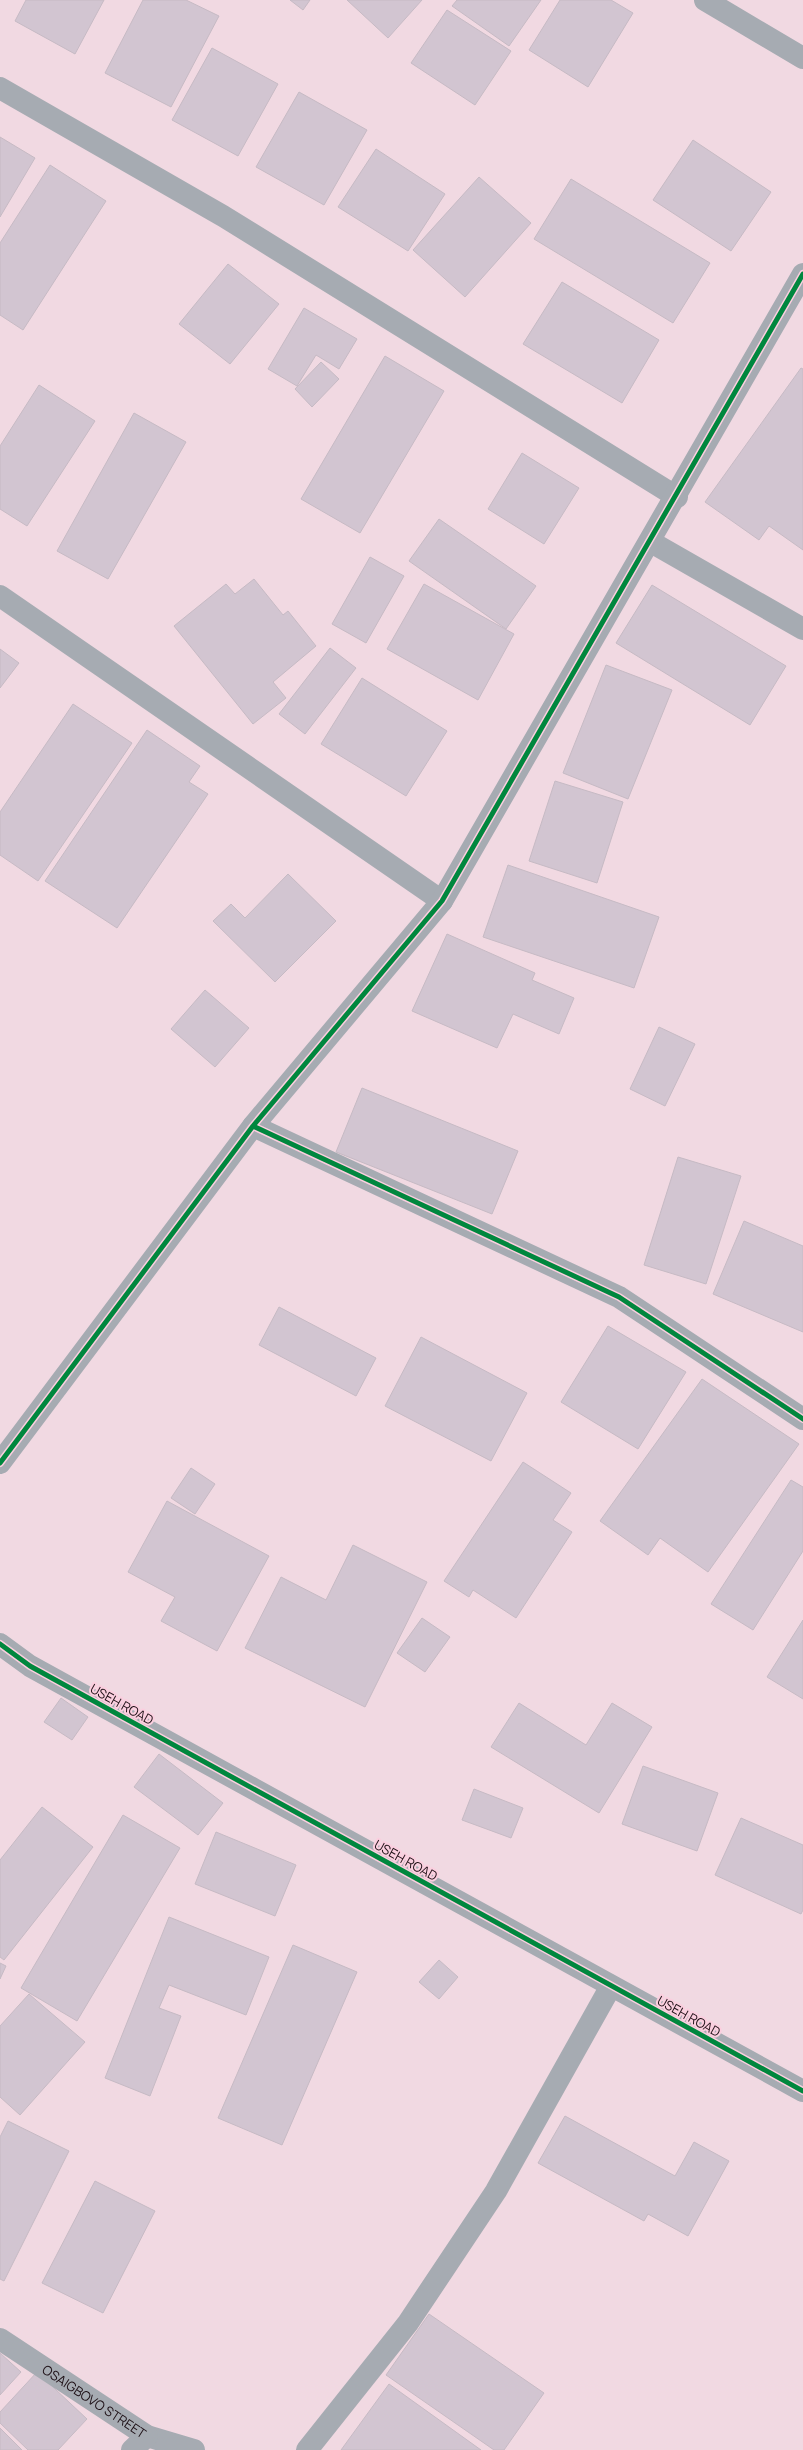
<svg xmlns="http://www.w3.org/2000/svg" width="803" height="2450" font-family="Manrope,sans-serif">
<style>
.building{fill:#d2c5d1;stroke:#c6bac4}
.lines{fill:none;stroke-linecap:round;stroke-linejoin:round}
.street{stroke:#a6abb2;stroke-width:22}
.cycleway-casing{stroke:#fbcfdf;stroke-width:8}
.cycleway{stroke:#00873e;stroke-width:5}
.labels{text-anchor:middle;stroke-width:4;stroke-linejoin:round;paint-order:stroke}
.street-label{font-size:13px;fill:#1d0f15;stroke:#fbcfdf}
</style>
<rect width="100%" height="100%" fill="#f1d9e2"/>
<path class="building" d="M26 0H104L75 54 15 21Z
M143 0H186L219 16 171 107 105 73Z
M290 0H310L303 10Z
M347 0H422L388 38Z
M457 0H541L509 46 452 6Z
M560 0H611L633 13 588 87 529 50Z
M447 10 511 51 475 105 411 63Z
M212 48 278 84 238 156 172 120Z
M299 92 367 130 324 205 256 167Z
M0 137 35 158 0 217Z
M693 140 771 192 731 251 653 200Z
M376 149 445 194 408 251 338 207Z
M50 165 106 201 23 330 0 315V243Z
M479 177 531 223 465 297 413 250Z
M571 179 710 263 673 323 534 239Z
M228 264 279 304 230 364 179 324Z
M562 282 659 340 622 403 523 344Z
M304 308 357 339 339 369 316 355 297 386 268 369Z
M385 356 444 391 360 533 301 499Z
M321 362 339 379 312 407 295 389Z
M801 368 803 369V550L769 526 759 540 705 502Z
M39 385 95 421 27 526 0 509V446Z
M134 413 186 442 108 579 57 551Z
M522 453 579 488 544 544 488 509Z
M439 519 536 586 506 629 409 561Z
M370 557 404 576 366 643 332 624Z
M254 579 283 615 288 611 316 646 273 682 286 698 253 724 174 626 226 584 235 594Z
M424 584 514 634 478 700 387 649Z
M652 585 786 666 750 725 616 643Z
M330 648 356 668 305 734 279 714Z
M0 649 19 663 0 688Z
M606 665 672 690 628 799 563 773Z
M362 678 447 731 406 796 321 744Z
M73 704 132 743 38 881 0 855V812Z
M147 730 200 766 189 782 208 794 117 928 45 881Z
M555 781 623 802 597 883 529 861Z
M508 865 659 917 634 988 483 937Z
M288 874 336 921 275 982 213 921 231 904 245 918Z
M447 934 535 973 532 980 574 998 559 1034 513 1014 497 1048 412 1011Z
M205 990 249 1028 215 1067 171 1029Z
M659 1027 695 1044 665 1106 630 1089Z
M362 1088 518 1151 492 1214 336 1152Z
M678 1157 741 1176 706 1284 644 1265Z
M744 1221 803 1246V1332L713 1294Z
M279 1307 376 1358 356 1396 259 1345Z
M608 1326 686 1372 638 1449 561 1402Z
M421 1337 527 1393 491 1461 385 1406Z
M702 1379 799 1444 708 1572 660 1538 648 1555 600 1521Z
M523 1462 571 1493 553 1520 572 1532 516 1618 473 1590 469 1597 444 1581Z
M191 1468 215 1484 195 1514 171 1498Z
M791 1480 803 1487V1551L753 1630 711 1604Z
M167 1501 269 1556 217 1651 161 1621 175 1597 128 1572Z
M353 1545 427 1582 365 1707 245 1648 281 1577 326 1600Z
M422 1618 450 1637 425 1672 397 1653Z
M803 1620V1699L767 1677Z
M61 1698 88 1717 72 1740 44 1722Z
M519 1703 586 1745 612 1703 652 1727 599 1813 491 1747Z
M159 1754 223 1803 198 1835 134 1787Z
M643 1766 718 1793 697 1851 622 1824Z
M474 1789 523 1808 511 1838 462 1820Z
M42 1807 93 1847 4 1960 0 1957V1860Z
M123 1815 180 1848 77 2021 21 1988Z
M741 1818 803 1845V1910L801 1914 715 1875Z
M216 1832 296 1865 275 1916 195 1884Z
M169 1917 269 1957 246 2015 169 1985 159 2008 181 2016 150 2096 105 2078Z
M293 1945 357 1972 282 2145 218 2118Z
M439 1960 458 1977 439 1999 419 1982Z
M0 1963 6 1966 0 1979Z
M29 1994 85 2042 20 2115 0 2097V2026Z
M565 2116 675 2176 694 2142 729 2161 688 2236 648 2214 644 2221 538 2163Z
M8 2121 69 2151 4 2281 0 2279V2137Z
M95 2181 155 2211 103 2313 42 2283Z
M429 2314 544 2393 504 2450H494L386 2375Z
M0 2353 21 2372 0 2395Z
M37 2372 87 2419 58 2450H28L0 2423V2412Z
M389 2384 481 2450H341Z
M0 2428 22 2450H0Z"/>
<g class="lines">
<g class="street">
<path d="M705 0 803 58"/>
<path d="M0 88 223 216 677 497"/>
<path d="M651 542 803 629"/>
<path d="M0 596 442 901"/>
<path d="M253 1126 442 901 803 274"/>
<path d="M0 1463 253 1126 619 1297 803 1419"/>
<path d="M0 1644 30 1666 803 2091"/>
<path id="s1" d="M0 2339 147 2436 194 2450"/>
<path d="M132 2450 147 2436"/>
<path d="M307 2450 408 2323 496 2191 611 1986"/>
</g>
<g class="cycleway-casing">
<path id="cycleway" d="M253 1126 442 901 803 274
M0 1463 253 1126 619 1297 803 1419
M0 1644 30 1666 803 2091"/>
</g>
<use href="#cycleway" class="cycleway"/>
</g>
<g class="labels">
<g class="street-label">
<text transform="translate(122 1704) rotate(29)" y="5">USEH ROAD</text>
<text transform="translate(406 1860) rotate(29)" y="5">USEH ROAD</text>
<text transform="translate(689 2016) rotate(29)" y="5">USEH ROAD</text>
<text dy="5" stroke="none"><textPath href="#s1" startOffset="113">OSAIGBOVO STREET</textPath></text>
</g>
</g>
</svg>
